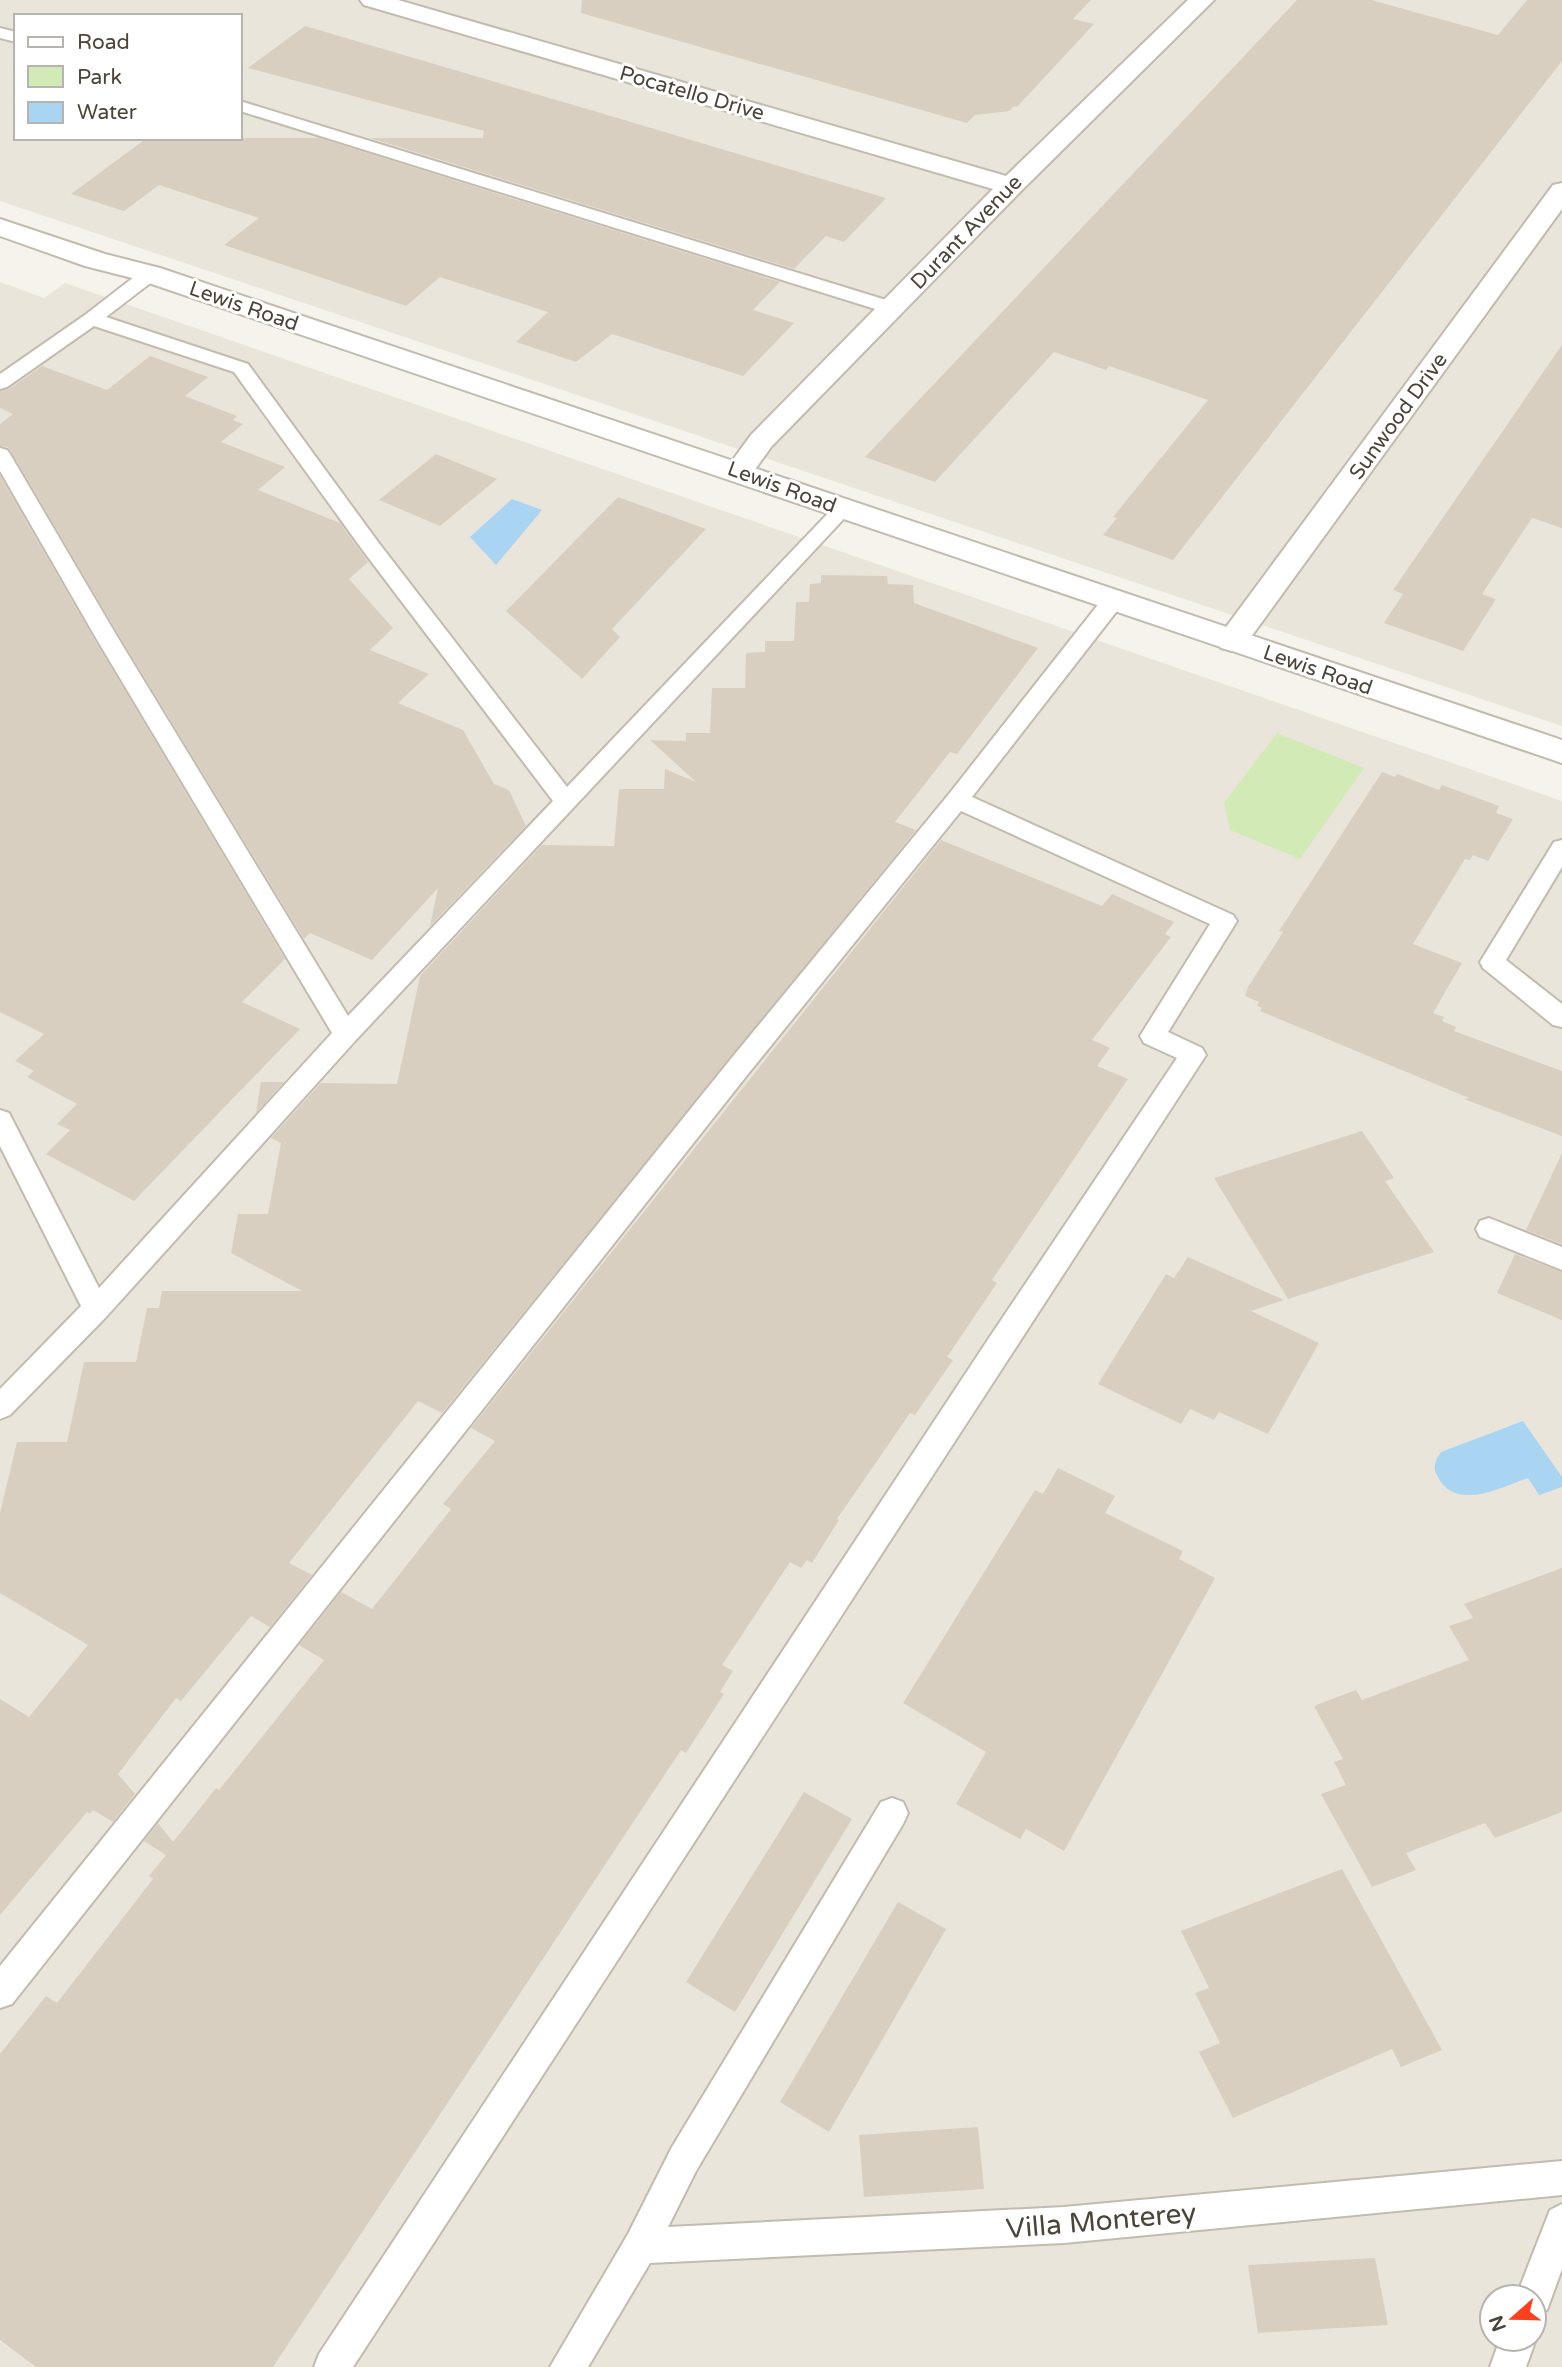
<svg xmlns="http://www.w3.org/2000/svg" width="1562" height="2367" font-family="'Varela Round',sans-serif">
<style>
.residential{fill:#eae5da;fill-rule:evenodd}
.green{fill:#d2eab5}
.water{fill:#a9d4f2}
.building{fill:#d8cfc1}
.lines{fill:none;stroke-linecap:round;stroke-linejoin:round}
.service-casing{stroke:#c2bbae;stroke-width:4}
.minor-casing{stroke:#c2bbae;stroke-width:4}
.tertiary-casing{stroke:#c2bbae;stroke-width:4}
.service{fill:#fff;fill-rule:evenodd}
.minor{fill:#fff;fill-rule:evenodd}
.tertiary{fill:#fff;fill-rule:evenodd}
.labels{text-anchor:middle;stroke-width:6;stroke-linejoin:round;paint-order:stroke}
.far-street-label{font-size:21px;fill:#4b4439;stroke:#fff}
.near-street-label{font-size:28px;fill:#4b4439;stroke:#fff}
</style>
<rect width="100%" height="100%" fill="#f6f3ec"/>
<path class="residential" d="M0 0H1562V726L0 201ZM16 16H240V138H16Z
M0 282 44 298 65 283 1562 801V2367H0ZM1492 2297H1534V2339H1492Z"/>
<path class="green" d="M1277 733 1364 768 1300 859 1230 830 1224 803Z"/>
<path class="water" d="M512 499 542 510 496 565 470 537Z
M1523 1421 1562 1477V1487L1539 1495 1528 1478C1501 1487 1456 1512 1438 1477 1432 1468 1435 1460 1441 1452Z"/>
<path class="building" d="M582 0H1091L1073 19 1094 24 1017 107 1014 106 1009 111 975 115 967 123 581 13Z
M1297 0H1371L1498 35 1527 0H1562V61L1173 560 1103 535 1117 518 1113 517 1208 400 1109 366 1106 370 1054 352 935 482 865 457Z
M305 26 594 111 886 198 844 242 826 236 794 269 370 138H483L484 131 248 68Z
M147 138H319L780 282 753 310 794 323 743 376 612 334 576 362 516 342 548 312 440 277 406 306 224 245 259 218 159 185 124 211 71 194Z
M1562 345V528L1532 518 1482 594 1496 599 1463 651 1384 623 1403 594 1393 590Z
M150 356 208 377 185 396 237 416 233 420 243 424 221 442 285 467 258 490 340 523 368 562 349 579 393 628 370 650 429 674 398 703 463 730 494 784 509 790 526 826 430 926 438 888 372 960 310 933 304 939 120 637 12 453 8 447 0 446V424L13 414 0 408V391L9 389 42 366 107 390Z
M436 454 497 479 440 526 379 500Z
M0 476 94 639 285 959 242 1002 300 1029 134 1201 46 1154 70 1130 57 1124 77 1104 27 1077 34 1071 15 1061 44 1034 0 1012Z
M618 497 706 529 612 629 620 637 582 679 506 611Z
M821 575 887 576 888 584 913 585 914 603 1038 648 957 754 950 752 895 822 916 830 442 1413 418 1401 289 1563 312 1575 270 1627 251 1616 181 1701 176 1698 118 1774 135 1794 113 1822 93 1810 90 1814 87 1812 0 1915V1699L29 1717 88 1645 0 1593V1513L17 1442H67L84 1362H136L147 1308H159L162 1291H302L231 1253 238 1214H268L281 1143 271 1138 321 1083 397 1084 420 976 542 845 614 846 619 789H664L665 769 696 782 650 740 686 741V733H710L712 688H745L746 653 765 652V641H794L796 602H809L810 584 821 583Z
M1382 772 1395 777 1397 774 1439 790 1442 785 1499 806 1496 813 1513 819 1488 861 1473 855 1470 860 1465 859 1413 944 1462 963 1433 1013 1444 1017 1442 1021 1456 1027 1454 1031 1562 1071V1136L1464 1099 1469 1098 1260 1011 1262 1008 1257 1006 1259 1002 1245 996 1248 987 1283 932 1279 931Z
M941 840 1102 906 1112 894 1174 922 1165 934 1171 937 1092 1040 1110 1048 1097 1066 1128 1079 992 1280 997 1283 947 1357 953 1360 915 1415 910 1413 837 1519 839 1520 812 1563 807 1560 801 1568 790 1562 722 1665 733 1671 720 1692 724 1694 686 1753 681 1750 273 2367H36L0 2340V2054L46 1996 57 2003 153 1879 149 1876 166 1855 144 1841 158 1823 173 1842 216 1788 219 1790 324 1660 299 1645 341 1592 372 1609 451 1509 443 1504 495 1441 471 1428Z
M261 1082H284L256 1113Z
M1362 1131 1394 1178 1385 1181 1434 1252 1288 1299 1214 1178Z
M1562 1153V1244L1526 1230Z
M1515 1254 1562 1272V1320L1497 1293Z
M1188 1257 1284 1300 1251 1311 1319 1343 1268 1434 1219 1412 1214 1420 1190 1409 1181 1424 1098 1384 1166 1274 1174 1278Z
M1058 1468 1115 1496 1105 1513 1183 1551 1179 1559 1215 1578 1064 1851 1026 1829 1020 1839 956 1804 986 1752 903 1703 1035 1490 1043 1494Z
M1562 1568V1812L1495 1838 1485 1823 1406 1853 1416 1870 1372 1887 1321 1794 1346 1785 1334 1762 1343 1759 1314 1706 1356 1690 1362 1700 1469 1660 1449 1626 1473 1618 1464 1604Z
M804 1792 852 1819 735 2012 686 1982Z
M1342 1869 1442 2050 1401 2067 1392 2049 1233 2118 1199 2052 1220 2043 1195 1993 1209 1988 1181 1931Z
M898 1902 946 1929 829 2132 780 2102Z
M978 2127 984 2189 864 2197 859 2135Z
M1375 2258 1388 2325 1258 2333 1248 2265Z"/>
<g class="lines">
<g class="service-casing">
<path id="service" d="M0 28 16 32V42L0 38Z
M240 101 899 304 901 308 899 312H885L240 111Z
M150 268 157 270 159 274 157 278 106 317 248 364 378 542 567 787 836 505H850L853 509 355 1041 106 1317 10 1415 0 1419V1389L81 1306 0 1146V1110L9 1113 99 1288 332 1033 96 638 0 471V448L7 450 10 454 118 638 348 1016 553 801 364 552 234 372 94 326 7 387 0 389V374L85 315 143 270Z
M1112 595 1120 597 1123 602 1120 607 972 797 1233 915 1237 921 1168 1032 1202 1048 1206 1055 353 2367H314L319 2354 989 1338 1177 1058 1144 1043 1140 1036 1210 924 961 811 748 1074 12 2004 0 2008V1966L730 1060 949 794 1104 597Z
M1562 840V867L1506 960 1562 1004V1027L1553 1025 1483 968 1480 962 1554 842Z
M1489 1218 1562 1247V1270L1480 1237 1476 1229 1480 1221Z
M892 1798 903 1802 908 1813 903 1824 696 2171 668 2227 1064 2207 1562 2161V2195L1064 2243 650 2263 588 2367H550L628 2234 672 2147 881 1802Z
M1562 2204V2269L1547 2310 1534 2315V2297H1516L1550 2210Z
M1534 2334 1536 2339 1526 2367H1490L1500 2339H1534Z"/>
</g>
<g class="minor-casing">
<path id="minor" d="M360 0H398L1006 176 1188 0H1214L1020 192 771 447 749 478 739 481 729 478 724 472 751 435 993 189 364 5Z
M1562 183V209L1243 648 1232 651 1221 648 1216 641 1221 634 1553 185Z"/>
</g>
<g class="tertiary-casing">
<path id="tertiary" d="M0 219 105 254 160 268 1562 740V763L140 280 85 266 0 236Z"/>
</g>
<use href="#service" class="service"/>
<use href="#minor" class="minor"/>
<use href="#tertiary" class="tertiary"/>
</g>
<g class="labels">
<g class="far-street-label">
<text transform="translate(692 93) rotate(16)" y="7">Pocatello Drive</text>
<text transform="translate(966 232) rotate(-46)" y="7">Durant Avenue</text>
<text transform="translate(244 306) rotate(19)" y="7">Lewis Road</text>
<text transform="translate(1398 416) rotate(-54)" y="7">Sunwood Drive</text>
<text transform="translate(782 487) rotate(20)" y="7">Lewis Road</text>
<text transform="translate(1318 670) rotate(19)" y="7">Lewis Road</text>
</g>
<g class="near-street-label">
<text transform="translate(1101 2220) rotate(-5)" y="10">Villa Monterey</text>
</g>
</g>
<rect x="14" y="14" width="228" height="126" fill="#ffffff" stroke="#b7b4b0" stroke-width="2"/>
<rect x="28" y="37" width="35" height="10" fill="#ffffff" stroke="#b7b4b0" stroke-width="2"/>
<text x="77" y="49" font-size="21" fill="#4b4439">Road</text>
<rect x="28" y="66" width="35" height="21" fill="#d2eab5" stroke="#b7b4b0" stroke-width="2"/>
<text x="77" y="84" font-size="21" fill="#4b4439">Park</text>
<rect x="28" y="102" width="35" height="21" fill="#a9d4f2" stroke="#b7b4b0" stroke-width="2"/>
<text x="77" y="119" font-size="21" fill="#4b4439">Water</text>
<g transform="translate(1513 2318) rotate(250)"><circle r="33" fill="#ffffff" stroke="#b7b4b0" stroke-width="2"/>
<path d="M0-5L12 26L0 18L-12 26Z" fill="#fc3f1d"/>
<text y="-10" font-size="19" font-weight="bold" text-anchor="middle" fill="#4b4439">N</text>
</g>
</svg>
